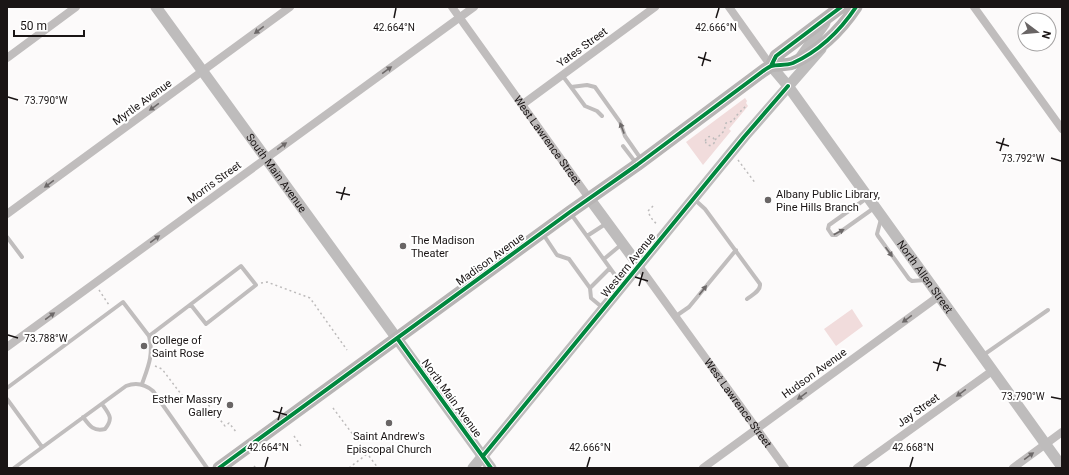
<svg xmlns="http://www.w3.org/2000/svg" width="1069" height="475" font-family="Roboto,sans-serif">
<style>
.green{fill:#f1dcdc}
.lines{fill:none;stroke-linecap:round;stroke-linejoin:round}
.path{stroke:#bdbbbb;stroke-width:1.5;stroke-dasharray:2 3;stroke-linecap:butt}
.lane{stroke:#c0bdbd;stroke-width:4}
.street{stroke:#c0bdbd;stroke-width:8}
.secondary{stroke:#bebcbc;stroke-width:11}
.primary{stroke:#b7b4b4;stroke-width:13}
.cycleway-casing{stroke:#fff;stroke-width:6}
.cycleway{stroke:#00873e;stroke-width:4}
.oneway{fill:#6d6969}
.ticks{fill:none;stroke:#1a1515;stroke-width:1.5}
.poi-dot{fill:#696565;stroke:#fff;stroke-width:1.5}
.labels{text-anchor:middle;stroke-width:4;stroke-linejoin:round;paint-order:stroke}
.street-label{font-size:11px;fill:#1a1515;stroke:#fff}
.poi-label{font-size:11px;fill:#1a1515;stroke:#fff;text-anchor:start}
.ticks-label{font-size:10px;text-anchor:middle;fill:#1a1515;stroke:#fff;stroke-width:4;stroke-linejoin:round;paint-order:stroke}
</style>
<rect width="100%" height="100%" fill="#fcfafa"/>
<path class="green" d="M745 98 747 101 746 103 748 106 729 129 731 131 703 165 686 142Z
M852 309 863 326 836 346 824 329Z"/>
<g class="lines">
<path class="path" d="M705.5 141a4.5 4.5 0 1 1 9 0a4.5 4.5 0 1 1-9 0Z
M715 140 724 131 726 123 733 121 736 116 747 105
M738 160 756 184
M653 206 648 211C650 217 653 221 658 225
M261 283 267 282 310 298 347 350
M99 290 109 305
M155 366 162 369 184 398 207 403 225 426 229 423 237 433
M333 408 378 468
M294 436 301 446
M254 466 256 468
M349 468 367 454"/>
<path class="lane" d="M562 75 571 87 587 85 595 87 620 122 625 136 641 159
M571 87 585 106 597 111 602 116
M623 146 636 163
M867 198 829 225 828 229 832 235H836L874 208
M694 199 705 209 760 284C761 291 752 295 747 299
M571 214 615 275 624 283
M881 219 877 234 878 236 909 279 912 281 925 280
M543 234 557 255 569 259 590 288 591 298 603 308
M587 236 607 223
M7 237 22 257
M604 259 622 244
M590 288 610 268
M676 316 689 307 736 250
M982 356 1048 310
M142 384C148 367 154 354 149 336L241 266 256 285 206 324 191 305
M7 388 123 302 149 336
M7 399 42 447
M83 417C89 425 93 432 105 429 114 418 109 414 102 404
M14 468 126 386C136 382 145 384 153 391L207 468"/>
<g class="street">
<path id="s1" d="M452 7 589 198"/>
<path d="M729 7 771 66"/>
<path d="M974 7 1062 129"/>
<path d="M7 58 76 7"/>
<path d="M523 104 655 7"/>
<path d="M7 214 290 7"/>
<path id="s2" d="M639 266 785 468"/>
<path d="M7 347 474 7"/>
<path d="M703 468 939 296"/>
<path d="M857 468 992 371"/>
<path d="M1013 468 1062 432"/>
</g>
<g class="secondary">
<path id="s3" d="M156 7 491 468"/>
<path d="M798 61 825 23"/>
<path id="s4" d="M771 66 788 86 1062 467"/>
<path d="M589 198 639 266"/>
<path d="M473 468 744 137 821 49"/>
</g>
<path class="primary" d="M771 66 776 56 841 7
M219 468 570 212 637 165 763 71C766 69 769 67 771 66 778 64 785 66 793 63 819 51 840 31 856 7"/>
<g class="cycleway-casing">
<path id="cycleway" d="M771 66 776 56 841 7
M397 338 491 468
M483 456 744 137 788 86
M219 468 570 212 637 165 763 71C766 69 769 67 771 66 778 64 785 66 793 63 819 51 840 31 856 7"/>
</g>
<use href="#cycleway" class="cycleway"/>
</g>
<defs><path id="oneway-solid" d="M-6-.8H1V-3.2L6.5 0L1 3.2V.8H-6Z"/></defs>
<g class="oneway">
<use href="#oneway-solid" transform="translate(259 30) rotate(143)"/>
<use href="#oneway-solid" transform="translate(387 70) rotate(-36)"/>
<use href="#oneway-solid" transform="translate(154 107) rotate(144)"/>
<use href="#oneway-solid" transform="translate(622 128) rotate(-111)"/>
<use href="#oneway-solid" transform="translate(282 146) rotate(-36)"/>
<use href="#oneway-solid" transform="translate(49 184) rotate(144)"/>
<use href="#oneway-solid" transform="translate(839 232) rotate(-28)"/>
<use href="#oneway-solid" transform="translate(155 239) rotate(-36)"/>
<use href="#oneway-solid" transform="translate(889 252) rotate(54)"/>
<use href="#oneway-solid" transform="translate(703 290) rotate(-51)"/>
<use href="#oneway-solid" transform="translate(50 316) rotate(-36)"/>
<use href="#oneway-solid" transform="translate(907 319) rotate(144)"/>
<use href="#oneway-solid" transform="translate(961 393) rotate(144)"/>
<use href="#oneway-solid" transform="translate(802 396) rotate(144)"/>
<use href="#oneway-solid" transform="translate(1029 456) rotate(-36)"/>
</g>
<path class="ticks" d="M394 18 396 8M716 18 719 8M698 57 711 61M702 66 706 52M8 97 18 100M996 142 1009 146M1000 151 1004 138M1051 158 1061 161M336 192 350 195M341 200 345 187M635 277 648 281M639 286 643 272M8 335 18 338M933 362 946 366M937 371 941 358M1051 397 1061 399M273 411 287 415M278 420 282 407M265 467 268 457M587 467 590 457M910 467 913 457"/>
<g class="poi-dot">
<circle cx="768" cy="200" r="4"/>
<circle cx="403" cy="246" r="4"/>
<circle cx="144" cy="346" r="4"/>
<circle cx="230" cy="405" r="4"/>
<circle cx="389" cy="423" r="4"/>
</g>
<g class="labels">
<g class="street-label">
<text transform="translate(582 47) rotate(-36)" y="4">Yates Street</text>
<text transform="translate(142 102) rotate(-36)" y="4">Myrtle Avenue</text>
<text dy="4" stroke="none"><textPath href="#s1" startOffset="164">West Lawrence Street</textPath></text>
<text dy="4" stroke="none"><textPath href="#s3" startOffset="205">South Main Avenue</textPath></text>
<text transform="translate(214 182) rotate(-36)" y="4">Morris Street</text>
<text transform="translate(490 259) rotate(-36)" y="4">Madison Avenue</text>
<text transform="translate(628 265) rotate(-51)" y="4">Western Avenue</text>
<text dy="4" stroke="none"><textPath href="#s4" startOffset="261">North Allen Street</textPath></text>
<text transform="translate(814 373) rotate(-36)" y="4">Hudson Avenue</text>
<text transform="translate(452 398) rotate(54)" y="4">North Main Avenue</text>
<text dy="4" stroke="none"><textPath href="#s2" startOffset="169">West Lawrence Street</textPath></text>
<text transform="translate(918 410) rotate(-36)" y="4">Jay Street</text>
</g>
<g class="poi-label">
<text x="776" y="198">Albany Public Library,<tspan x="776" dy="13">Pine Hills Branch</tspan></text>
<text x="411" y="244">The Madison<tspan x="411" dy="13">Theater</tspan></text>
<text x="152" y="344">College of<tspan x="152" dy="13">Saint Rose</tspan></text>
<text x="222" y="403" text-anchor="end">Esther Massry<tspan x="222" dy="13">Gallery</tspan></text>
<text x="389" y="440" text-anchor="middle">Saint Andrew's<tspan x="389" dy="13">Episcopal Church</tspan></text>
</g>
</g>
<g class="ticks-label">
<text x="394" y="31">42.664°N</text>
<text x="716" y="31">42.666°N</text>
<text x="46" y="104">73.790°W</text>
<text x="1023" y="162">73.792°W</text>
<text x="46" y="342">73.788°W</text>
<text x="1023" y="400">73.790°W</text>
<text x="268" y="451">42.664°N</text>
<text x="590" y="451">42.666°N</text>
<text x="913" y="451">42.668°N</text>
</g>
<rect width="1069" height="475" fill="none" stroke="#1a1515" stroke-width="16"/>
<g transform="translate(1037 32) rotate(106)"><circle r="19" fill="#ffffff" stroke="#a3a1a1"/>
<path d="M0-3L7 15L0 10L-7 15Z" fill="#696565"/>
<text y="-6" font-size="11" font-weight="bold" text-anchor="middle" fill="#1a1515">N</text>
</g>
<path d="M14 30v6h70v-6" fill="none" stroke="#1a1515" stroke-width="2"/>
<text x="20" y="30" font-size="12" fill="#1a1515" stroke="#ffffff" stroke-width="3" paint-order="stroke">50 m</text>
</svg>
